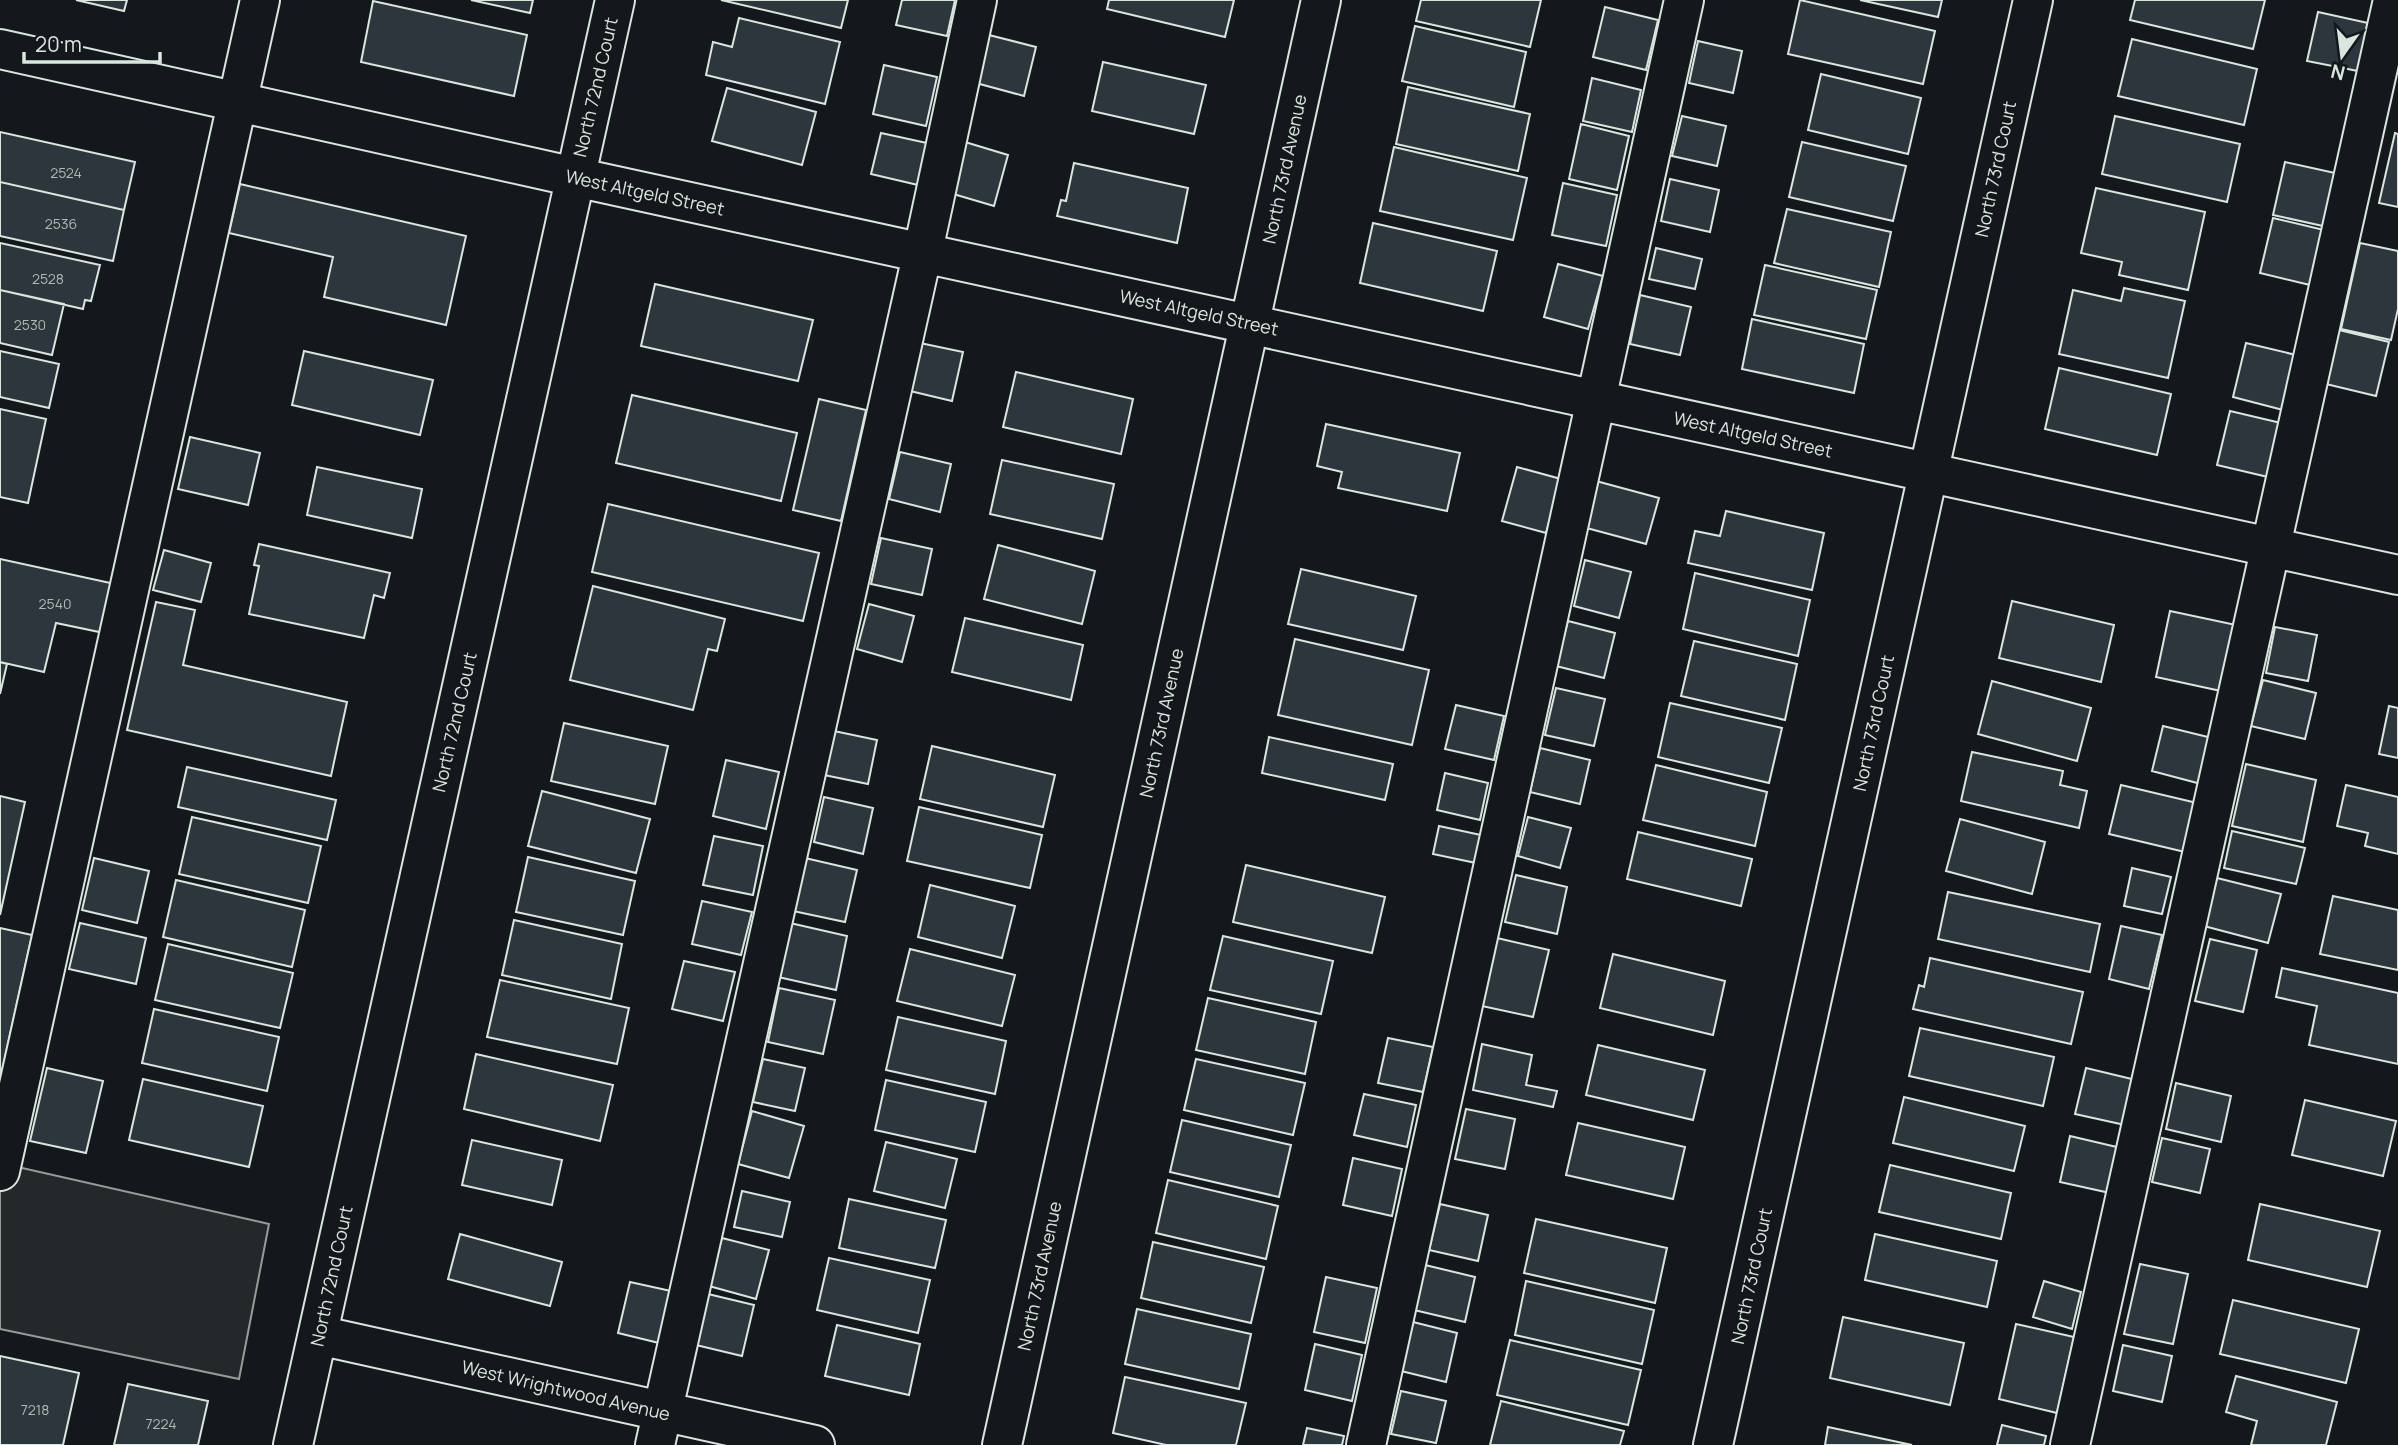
<svg xmlns="http://www.w3.org/2000/svg" width="2398" height="1445" font-family="Manrope,sans-serif">
	<style>
		.parking { fill: #24282b; stroke: #939e99; stroke-width: 2 }
		.building { fill: #2c363c; stroke: #d8e6dc; stroke-width: 2 }
		.lines { fill: none; stroke-linecap: round; stroke-linejoin: round }
		.minor-casing { stroke: #d8e6dc; stroke-width: 42 }
		.minor { stroke: #14181c; stroke-width: 38 }
		.labels { text-anchor: middle; dominant-baseline: central; stroke-width: 5; stroke-linejoin: round; paint-order: stroke }
		.number-label { font-size: 14px; fill: #adbab4 }
		.street-label { font-size: 18px; fill: #d8e6dc; stroke: #14181c }
	</style>
	<rect width="100%" height="100%" fill="#14181c"/>
	<path class="parking" d="M0,1163L269,1224L239,1379L0,1329Z"/>
	<path class="building" d="M76,0H127L124,11Z
		M471,0H533L530,13Z
		M721,0H848L841,28Z
		M902,0H955L947,36L896,25Z
		M1109,0H1234L1225,37L1107,9Z
		M1421,0H1541L1530,47L1416,21Z
		M1800,0L1935,31L1923,84L1788,54Z
		M1860,0H1942L1938,17Z
		M2135,0H2265L2253,49L2130,20Z
		M373,1L527,35L514,96L361,62Z
		M1605,7L1658,20L1646,70L1593,57Z
		M2318,12L2368,23L2358,71L2307,61Z
		M739,18L840,42L825,104L706,75L713,42L732,47Z
		M1415,26L1526,52L1514,107L1402,81Z
		M989,35L1036,47L1024,96L976,83Z
		M2132,39L2257,69L2244,125L2118,96Z
		M1698,41L1742,51L1733,93L1689,83Z
		M1103,62L1206,85L1194,134L1092,111Z
		M884,65L937,77L926,126L873,114Z
		M1821,74L1921,98L1908,154L1808,130Z
		M1592,78L1641,90L1632,132L1583,121Z
		M1408,87L1530,114L1518,171L1396,144Z
		M727,88L816,112L802,165L712,141Z
		M1682,116L1726,126L1717,166L1672,156Z
		M2115,116L2240,144L2227,202L2102,174Z
		M1581,124L1629,136L1617,190L1569,179Z
		M0,132L135,162L124,210L0,182Z
		M881,133L927,143L918,185L871,174Z
		M2395,133L2398,134V207L2379,203Z
		M965,142L1008,155L994,206L950,193Z
		M1802,142L1906,166L1893,221L1789,197Z
		M1394,147L1527,178L1513,240L1380,211Z
		M2285,162L2335,173L2323,226L2273,215Z
		M1074,163L1188,188L1177,243L1057,216L1061,200L1066,201Z
		M1670,179L1719,190L1710,232L1661,221Z
		M0,182L124,210L113,261L0,236Z
		M1563,183L1617,195L1606,246L1552,235Z
		M240,184L466,236L446,325L324,297L333,257L229,233Z
		M2096,188L2205,212L2188,290L2119,275L2122,262L2081,253Z
		M1787,209L1891,232L1879,287L1774,263Z
		M2273,218L2324,230L2310,285L2260,273Z
		M1373,223L1497,251L1483,311L1360,283Z
		M0,243L100,265L91,301L85,300L83,309L0,290Z
		M2360,243L2398,251V309L2391,340L2341,329Z
		M1656,248L1702,259L1695,289L1649,279Z
		M1558,264L1603,276L1588,329L1544,317Z
		M1765,265L1877,290L1866,339L1754,315Z
		M655,284L813,320L798,381L641,346Z
		M2124,288L2185,301L2168,378L2059,354L2073,290L2121,301Z
		M0,290L64,304L52,355L0,343Z
		M1640,295L1691,307L1680,355L1630,344Z
		M1752,319L1864,344L1854,393L1742,369Z
		M2339,330L2389,342L2376,396L2326,384Z
		M920,343L963,352L952,401L910,391Z
		M2246,343L2296,355L2283,410L2233,397Z
		M0,351L59,364L49,408L0,397Z
		M304,351L433,380L420,435L292,405Z
		M2059,368L2171,394L2157,455L2045,429Z
		M1016,372L1133,399L1121,454L1003,427Z
		M632,395L797,433L781,501L616,463Z
		M819,399L866,410L841,521L793,510Z
		M0,409L46,419L28,503L0,497Z
		M2230,411L2281,423L2268,477L2217,465Z
		M1326,424L1460,453L1447,511L1338,488L1342,472L1317,466Z
		M190,437L260,453L248,505L178,489Z
		M900,452L951,464L940,512L889,499Z
		M1002,460L1114,484L1102,539L990,514Z
		M317,467L422,489L412,538L307,515Z
		M1517,467L1561,479L1546,533L1502,521Z
		M1596,481L1659,498L1646,544L1583,527Z
		M608,504L819,553L803,621L592,572Z
		M1726,511L1824,533L1812,590L1688,563L1695,531L1720,536Z
		M881,538L932,549L922,595L871,584Z
		M259,544L390,573L384,598L374,595L364,638L249,614L259,566L254,565Z
		M998,545L1095,571L1082,624L984,599Z
		M164,550L211,563L201,602L153,590Z
		M0,559L115,584L104,633L56,623L44,672L0,662Z
		M1585,560L1631,572L1619,618L1574,606Z
		M1301,569L1416,596L1403,650L1288,624Z
		M1695,573L1810,600L1798,656L1683,629Z
		M593,586L725,619L717,651L708,649L693,710L570,680Z
		M2012,601L2114,625L2101,682L1999,658Z
		M156,602L195,610L183,665L347,702L331,776L127,730Z
		M869,604L914,616L902,662L857,649Z
		M2170,611L2236,625L2221,691L2156,677Z
		M965,618L1083,645L1071,700L952,672Z
		M1568,621L1615,633L1604,678L1556,666Z
		M2275,627L2317,635L2308,681L2266,673Z
		M1295,639L1429,670L1412,745L1278,715Z
		M1694,641L1797,664L1785,720L1681,696Z
		M0,662L7,664L0,694Z
		M2263,680L2316,693L2305,739L2251,726Z
		M1992,681L2091,708L2077,761L1978,734Z
		M1556,688L1605,699L1594,746L1545,735Z
		M1670,703L1782,728L1769,783L1658,757Z
		M1456,705L1504,716L1494,760L1445,749Z
		M2389,706L2398,708V758L2379,754Z
		M564,723L668,746L655,804L551,781Z
		M2163,726L2212,738L2201,784L2152,771Z
		M834,731L877,740L868,784L824,775Z
		M1269,737L1393,764L1385,800L1262,773Z
		M932,746L1055,775L1043,827L920,799Z
		M1540,748L1590,760L1580,804L1530,792Z
		M1972,752L2063,771L2060,785L2087,791L2079,828L1961,801Z
		M726,760L779,772L766,829L713,816Z
		M2246,764L2316,780L2303,842L2232,826Z
		M1656,765L1767,792L1755,846L1643,820Z
		M187,767L336,800L327,840L178,807Z
		M1445,773L1488,783L1480,820L1437,810Z
		M2121,785L2197,803L2185,852L2109,834Z
		M2346,785L2398,797V854L2365,846L2368,833L2337,826Z
		M542,791L650,819L636,873L528,846Z
		M0,796L25,802L0,915Z
		M824,797L873,808L863,854L814,842Z
		M919,807L1042,835L1030,888L907,861Z
		M192,817L321,846L308,903L179,874Z
		M1528,817L1571,828L1560,868L1518,856Z
		M1960,819L2045,842L2032,894L1946,871Z
		M1439,826L1481,835L1476,863L1433,854Z
		M2232,831L2305,848L2296,884L2224,868Z
		M1638,832L1752,859L1741,906L1627,879Z
		M714,836L763,846L753,895L703,885Z
		M528,857L635,881L623,935L516,912Z
		M94,858L149,871L137,923L82,910Z
		M805,858L857,870L845,922L793,911Z
		M1246,865L1385,897L1372,953L1233,922Z
		M2132,868L2171,877L2162,914L2124,906Z
		M1516,875L1567,887L1557,934L1505,922Z
		M2217,878L2281,894L2268,943L2204,926Z
		M176,880L305,910L292,967L163,937Z
		M930,885L1015,906L1002,958L918,937Z
		M1948,892L2100,924L2090,972L1938,939Z
		M2333,896L2398,910V970L2320,954Z
		M702,901L752,912L741,955L692,944Z
		M514,920L622,944L611,999L502,975Z
		M80,923L146,938L136,984L69,969Z
		M790,923L847,936L836,990L778,977Z
		M2121,926L2162,935L2149,989L2109,979Z
		M0,928L32,935L0,1080Z
		M1223,936L1333,961L1321,1014L1210,990Z
		M1497,938L1549,950L1533,1017L1482,1006Z
		M2210,939L2257,950L2243,1012L2195,1001Z
		M168,944L293,973L280,1028L155,1000Z
		M910,949L1015,975L1002,1026L897,1001Z
		M1613,954L1725,981L1713,1035L1600,1008Z
		M1930,958L2083,992L2071,1044L1913,1009L1919,985L1924,987Z
		M684,961L735,972L723,1021L672,1009Z
		M2282,968L2398,993V1064L2309,1045L2317,1006L2276,997Z
		M500,980L629,1008L617,1064L487,1037Z
		M779,988L835,1000L823,1054L768,1042Z
		M1208,998L1316,1022L1305,1074L1196,1050Z
		M154,1009L279,1037L267,1091L142,1063Z
		M898,1017L1006,1041L995,1094L886,1070Z
		M1920,1028L2054,1057L2043,1106L1909,1076Z
		M1388,1038L1433,1047L1423,1092L1378,1083Z
		M1482,1044L1532,1055L1526,1085L1557,1091L1553,1107L1473,1090Z
		M1598,1045L1705,1070L1693,1120L1586,1095Z
		M476,1054L613,1085L600,1141L464,1109Z
		M763,1059L805,1068L795,1111L753,1102Z
		M1196,1059L1305,1083L1293,1135L1184,1110Z
		M47,1068L103,1081L86,1153L30,1141Z
		M2086,1068L2136,1080L2125,1125L2075,1114Z
		M143,1079L263,1106L249,1167L129,1140Z
		M886,1080L986,1102L975,1152L875,1130Z
		M2176,1083L2231,1096L2221,1142L2166,1129Z
		M1364,1094L1416,1105L1407,1147L1354,1135Z
		M1904,1097L2025,1126L2014,1171L1893,1143Z
		M2305,1100L2396,1121L2383,1176L2292,1155Z
		M1466,1109L1515,1119L1505,1169L1455,1159Z
		M752,1111L804,1126L789,1178L738,1164Z
		M1182,1120L1291,1145L1279,1197L1170,1172Z
		M1578,1123L1685,1147L1673,1199L1566,1175Z
		M2070,1136L2121,1148L2110,1193L2060,1182Z
		M2162,1138L2210,1149L2200,1193L2152,1182Z
		M472,1140L562,1160L552,1205L462,1185Z
		M886,1142L957,1159L945,1208L874,1191Z
		M1353,1158L1402,1169L1392,1216L1343,1205Z
		M1890,1165L2011,1193L2001,1239L1879,1212Z
		M1168,1180L1278,1206L1266,1259L1156,1233Z
		M742,1191L790,1202L782,1237L734,1227Z
		M849,1199L946,1220L935,1268L839,1248Z
		M1440,1204L1488,1215L1478,1261L1429,1250Z
		M2260,1204L2380,1231L2367,1287L2248,1260Z
		M1536,1219L1667,1248L1655,1303L1524,1273Z
		M460,1234L562,1262L550,1306L448,1279Z
		M1875,1234L1997,1261L1987,1307L1865,1280Z
		M722,1238L769,1250L756,1299L709,1286Z
		M1153,1242L1264,1267L1251,1323L1141,1298Z
		M829,1258L930,1280L918,1333L817,1310Z
		M2140,1264L2188,1274L2173,1344L2124,1334Z
		M1425,1265L1475,1277L1465,1322L1414,1310Z
		M1326,1277L1377,1288L1365,1343L1314,1332Z
		M1526,1281L1654,1310L1642,1364L1515,1335Z
		M2044,1281L2081,1292L2072,1329L2033,1317Z
		M630,1282L671,1291L659,1343L618,1333Z
		M708,1294L754,1305L742,1356L696,1345Z
		M2233,1300L2359,1329L2346,1383L2220,1354Z
		M1137,1309L1251,1334L1239,1389L1125,1364Z
		M1843,1317L1964,1343L1950,1405L1830,1378Z
		M1413,1322L1457,1333L1446,1382L1401,1371Z
		M2016,1324L2074,1337L2057,1413L1999,1399Z
		M837,1325L920,1344L909,1395L825,1376Z
		M1510,1340L1641,1370L1628,1425L1497,1395Z
		M1315,1344L1362,1355L1352,1401L1305,1390Z
		M2123,1345L2172,1356L2162,1402L2113,1391Z
		M0,1356L79,1373L63,1445H0Z
		M2236,1376L2337,1402L2326,1445H2251L2257,1421L2226,1412Z
		M1125,1377L1246,1403L1236,1445H1166L1113,1433Z
		M128,1384L208,1401L198,1445H114Z
		M1401,1391L1446,1401L1436,1443L1391,1434Z
		M1501,1401L1624,1431L1620,1445H1490Z
		M2002,1425L2046,1436L2044,1445H1997Z
		M1828,1427L1912,1445H1825Z
		M1307,1428L1344,1436L1342,1445H1303Z"/>
	<g class="lines">
		<g class="minor-casing">
			<path id="minor" d="M0,49L575,177L2398,575
				M0,1171L260,0
				M318,1335L815,1445
				M293,1445L615,0
				M655,1445L923,251L977,0
				M1002,1445L1321,0
				M1366,1445L1684,0
				M1713,1445L2033,0
				M2070,1445L2393,0"/>
		</g>
		<use href="#minor" class="minor"/>
	</g>
	<g class="labels">
		<g class="number-label">
			<text x="66" y="172">2524</text>
			<text x="61" y="223">2536</text>
			<text x="48" y="278">2528</text>
			<text x="30" y="324">2530</text>
			<text x="55" y="603">2540</text>
			<text x="35" y="1409">7218</text>
			<text x="161" y="1423">7224</text>
		</g>
		<g class="street-label">
			<text transform="translate(595 87) rotate(-77)">North 72nd Court</text>
			<text transform="translate(1284 169) rotate(-78)">North 73rd Avenue</text>
			<text transform="translate(1995 169) rotate(-78)">North 73rd Court</text>
			<text transform="translate(645 192) rotate(12)">West Altgeld Street</text>
			<text transform="translate(1199 312) rotate(12)">West Altgeld Street</text>
			<text transform="translate(1753 434) rotate(12)">West Altgeld Street</text>
			<text transform="translate(454 722) rotate(-77)">North 72nd Court</text>
			<text transform="translate(1161 723) rotate(-78)">North 73rd Avenue</text>
			<text transform="translate(1873 723) rotate(-78)">North 73rd Court</text>
			<text transform="translate(331 1276) rotate(-78)">North 72nd Court</text>
			<text transform="translate(1039 1276) rotate(-78)">North 73rd Avenue</text>
			<text transform="translate(1751 1276) rotate(-78)">North 73rd Court</text>
			<text transform="translate(566 1390) rotate(13)">West Wrightwood Avenue</text>
		</g>
	</g>
	<g transform="translate(2342 56) rotate(194)" stroke="#14181c" stroke-width="5" paint-order="stroke">
	<path d="M0-5L12 26L0 18L-12 26Z" fill="#d8e6dc"/>
	<text y="-10" font-size="19" font-weight="bold" text-anchor="middle" fill="#d8e6dc">N</text>
	</g>
	<path d="M24 52v10h136v-10" fill="none" stroke="#d8e6dc" stroke-width="3.5"/>
	<text x="35" y="52" font-size="21" fill="#d8e6dc" stroke="#14181c" stroke-width="5" paint-order="stroke">20 m</text>
</svg>
